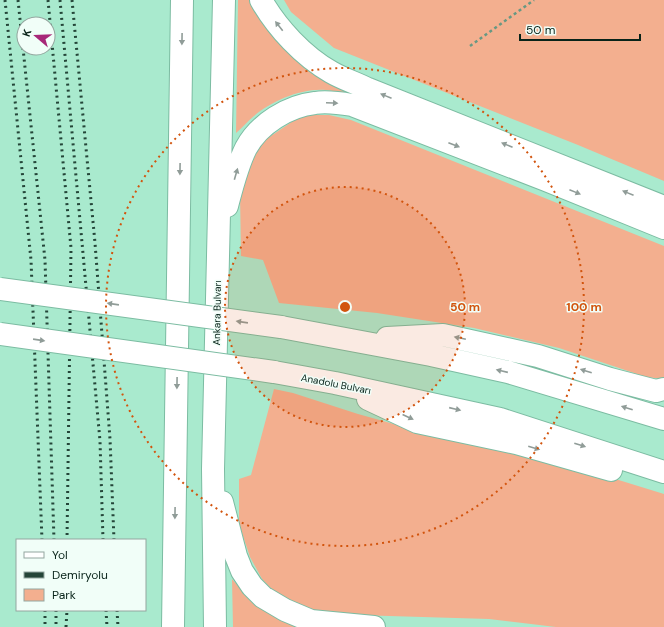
<svg xmlns="http://www.w3.org/2000/svg" width="664" height="627" font-family="'DM Sans',sans-serif">
	<style>
		.green { fill: #f3af8f }
		.lines { fill: none; stroke-linecap: round; stroke-linejoin: round }
		.primary-casing { stroke: #7cbca2; stroke-width: 24 }
		.path { stroke: #679883; stroke-width: 2.5; stroke-dasharray: 3 3; stroke-linecap: butt }
		.primary { stroke: #fff; stroke-width: 22 }
		.rail { stroke: #244538; stroke-width: 3; stroke-dasharray: 2 4; stroke-linecap: butt }
		.primary-bridge-casing { stroke: #7cbca2; stroke-width: 24; stroke-linecap: butt }
		.primary-bridge { stroke: #fff; stroke-width: 22 }
		.oneway { fill: #909c98 }
		.ring { fill: none; stroke: #d2540d; stroke-width: 2; stroke-dasharray: 2 4 }
		.labels { text-anchor: middle; dominant-baseline: central; stroke-width: 3; stroke-linejoin: round; paint-order: stroke }
		.street-label { font-size: 10px; fill: #082319; stroke: #f1fef8 }
		.centre { fill: #d2540d; stroke: #f1fef8; stroke-width: 2 }
		.ring-label { font-size: 12px; text-anchor: middle; font-weight: bold; fill: #d2540d; stroke: #f1fef8; stroke-width: 3; stroke-linejoin: round; paint-order: stroke }
	</style>
	<rect width="100%" height="100%" fill="#a9eace"/>
	<path class="green" d="M238,0H249C259,17 270,35 285,49C306,71 335,85 362,99C350,96 337,91 326,90C301,88 272,101 254,116C248,121 242,128 236,133Z
		M284,0H664V181L578,145L334,48L291,12Z
		M307,115H329L351,120L664,246V379L646,377L559,348L474,328L377,313L279,303L263,260L241,256L240,193L252,159L265,140L293,121Z
		M274,389L293,393L358,414L419,431L544,457L664,494V627H556L489,619L356,615L315,612L281,599L262,579L250,557L239,524V479L251,475Z
		M232,579C251,602 272,621 302,627H233Z"/>
	<g class="lines">
		<g class="primary-casing">
			<path id="primary" d="M261,0C277,28 303,56 331,72C343,79 356,83 368,89L664,207
				M227,206C232,187 237,166 246,148C259,124 288,106 315,103C327,101 340,103 352,105L546,180L664,228
				M281,327L431,355L508,372L664,419
				M387,338L443,335L538,356L610,379L656,391L664,389
				M274,372L335,383L500,419L664,472
				M368,399L417,422L516,443L611,470
				M222,502L236,556L242,571L252,586L263,597L285,610L311,621L374,627
				M173,627L182,0
				M215,627L213,469L224,0"/>
		</g>
		<path class="path" d="M470,46L534,0"/>
		<use href="#primary" class="primary"/>
		<path class="rail" d="M5,0L31,260L42,540
			M18,0L45,260L54,540
			M48,0L71,248L67,540
			M60,0L100,441L103,540
			M72,0L95,243L110,439L114,540
			M45,610V627
			M56,610V627
			M106,610L107,627
			M117,610L118,627
			M66,627L67,610"/>
		<g class="primary-bridge-casing">
			<path id="primary-bridge" d="M0,289L281,327
				M0,334L274,372"/>
		</g>
		<use href="#primary-bridge" class="primary-bridge"/>
	</g>
	<defs><path id="oneway-solid" d="M-6-.8H1V-3.2L6.5 0L1 3.2V.8H-6Z"/></defs>
	<g class="oneway">
		<use href="#oneway-solid" transform="translate(279 26) rotate(-128)"/>
		<use href="#oneway-solid" transform="translate(182 39) rotate(91)"/>
		<use href="#oneway-solid" transform="translate(386 96) rotate(-158)"/>
		<use href="#oneway-solid" transform="translate(332 103) rotate(3)"/>
		<use href="#oneway-solid" transform="translate(454 145) rotate(21)"/>
		<use href="#oneway-solid" transform="translate(507 145) rotate(-158)"/>
		<use href="#oneway-solid" transform="translate(180 169) rotate(91)"/>
		<use href="#oneway-solid" transform="translate(236 174) rotate(-74)"/>
		<use href="#oneway-solid" transform="translate(575 192) rotate(22)"/>
		<use href="#oneway-solid" transform="translate(628 193) rotate(-158)"/>
		<use href="#oneway-solid" transform="translate(113 304) rotate(-172)"/>
		<use href="#oneway-solid" transform="translate(242 322) rotate(-172)"/>
		<use href="#oneway-solid" transform="translate(460 338) rotate(-168)"/>
		<use href="#oneway-solid" transform="translate(39 340) rotate(8)"/>
		<use href="#oneway-solid" transform="translate(502 371) rotate(-167)"/>
		<use href="#oneway-solid" transform="translate(586 371) rotate(-163)"/>
		<use href="#oneway-solid" transform="translate(177 383) rotate(91)"/>
		<use href="#oneway-solid" transform="translate(627 408) rotate(-162)"/>
		<use href="#oneway-solid" transform="translate(455 409) rotate(13)"/>
		<use href="#oneway-solid" transform="translate(408 417) rotate(25)"/>
		<use href="#oneway-solid" transform="translate(580 445) rotate(18)"/>
		<use href="#oneway-solid" transform="translate(534 448) rotate(16)"/>
		<use href="#oneway-solid" transform="translate(175 513) rotate(91)"/>
	</g>
	<circle cx="345" cy="307" r="120" fill="#d2540d" fill-opacity=".12"/>
	<g class="ring">
		<circle cx="345" cy="307" r="120"/>
		<circle cx="345" cy="307" r="239"/>
	</g>
	<g class="labels">
		<g class="street-label">
			<text transform="translate(217 313) rotate(-89)">Ankara Bulvarı</text>
			<text transform="translate(336 384) rotate(11)">Anadolu Bulvarı</text>
		</g>
	</g>
	<circle cx="345" cy="307" r="6" class="centre"/>
	<g class="ring-label">
		<text x="465" y="311">50 m</text>
		<text x="584" y="311">100 m</text>
	</g>
	<rect x="16" y="539" width="130" height="72" fill="#f1fef8" stroke="#94a69f"/>
	<rect x="24" y="552" width="20" height="6" fill="#ffffff" stroke="#94a69f"/>
	<text x="52" y="559" font-size="12" fill="#082319">Yol</text>
	<rect x="24" y="572" width="20" height="6" fill="#244538" stroke="#94a69f"/>
	<text x="52" y="579" font-size="12" fill="#082319">Demiryolu</text>
	<rect x="24" y="589" width="20" height="12" fill="#f3af8f" stroke="#94a69f"/>
	<text x="52" y="599" font-size="12" fill="#082319">Park</text>
	<g transform="translate(36 36) rotate(289)"><circle r="19" fill="#f1fef8" stroke="#94a69f"/>
	<path d="M0-3L7 15L0 10L-7 15Z" fill="#a72879"/>
	<text y="-6" font-size="11" font-weight="bold" text-anchor="middle" fill="#082319">K</text>
	</g>
	<path d="M520 34v6h120v-6" fill="none" stroke="#082319" stroke-width="2"/>
	<text x="526" y="34" font-size="12" fill="#082319" stroke="#f1fef8" stroke-width="3" paint-order="stroke">50 m</text>
</svg>
